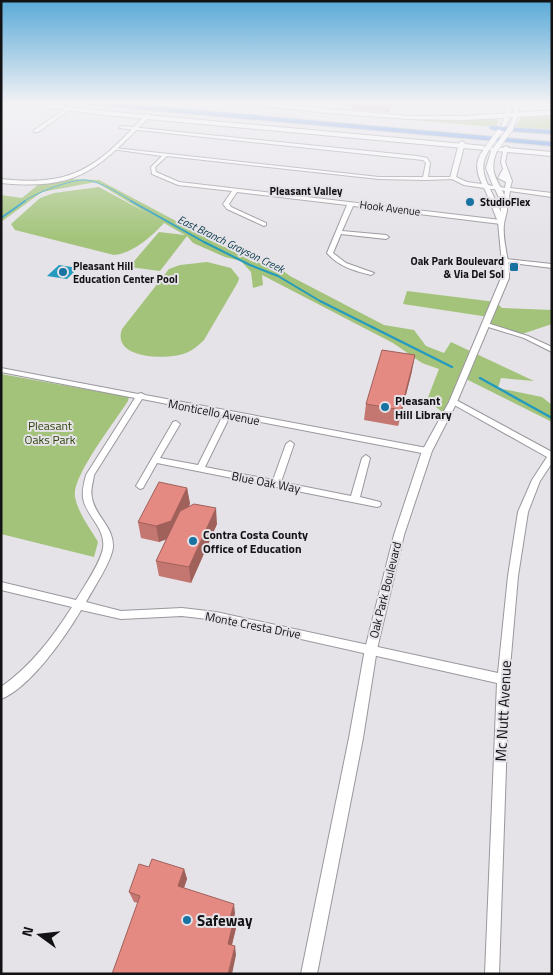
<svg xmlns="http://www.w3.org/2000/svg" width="553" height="975" font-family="'Titillium Web',sans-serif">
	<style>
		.green { fill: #a2c379 }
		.water { fill: #259abf }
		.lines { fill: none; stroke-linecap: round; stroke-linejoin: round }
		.stream-far2 { stroke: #259abf; stroke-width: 1 }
		.stream-far1 { stroke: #259abf; stroke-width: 2 }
		.stream { stroke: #259abf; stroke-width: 2.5 }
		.minor-casing { stroke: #9a979d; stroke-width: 2 }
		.tertiary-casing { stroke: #9a979d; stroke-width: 2 }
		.secondary-casing { stroke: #9a979d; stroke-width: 2 }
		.motorway-casing { stroke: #c1c1c2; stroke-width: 2 }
		.minor { fill: #fff; fill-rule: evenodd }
		.tertiary { fill: #fff; fill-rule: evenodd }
		.secondary { fill: #fff; fill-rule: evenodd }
		.motorway { fill: #5990e2; fill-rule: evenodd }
		.tertiary-bridge-casing { stroke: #9a979d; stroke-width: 6; stroke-linecap: butt }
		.tertiary-bridge { stroke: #fff; stroke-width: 5 }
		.wall { fill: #c47770 }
		.shaded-wall { fill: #a0615b }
		.building { fill: #e48a82; stroke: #a0615b }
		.poi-dot { fill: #1973a2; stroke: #e5e2e8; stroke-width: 2 }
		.labels { text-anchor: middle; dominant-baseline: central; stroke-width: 4; stroke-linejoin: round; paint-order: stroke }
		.far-neighbourhood-label { font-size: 11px; font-weight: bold; fill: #121113; stroke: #e5e2e8 }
		.far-poi-label { font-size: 11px; font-weight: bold; fill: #121113; stroke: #e5e2e8; text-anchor: start }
		.far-street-label { font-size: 11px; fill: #121113; stroke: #e5e2e8 }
		.far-water-label { font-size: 11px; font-style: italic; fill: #0a3c4c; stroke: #e5e2e8 }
		.poi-label { font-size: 12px; font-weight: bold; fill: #121113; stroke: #e5e2e8; text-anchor: start }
		.street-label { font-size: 12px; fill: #121113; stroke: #e5e2e8 }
		.park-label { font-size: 12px; fill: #2f440a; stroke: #e5e2e8 }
		.near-street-label { font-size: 15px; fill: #121113; stroke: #e5e2e8 }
		.near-poi-label { font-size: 15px; font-weight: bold; fill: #121113; stroke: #e5e2e8; text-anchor: start }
	</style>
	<rect width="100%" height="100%" fill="#e5e2e8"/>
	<path class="green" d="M206,103H226L376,117L457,120L492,118H497L498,121L496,127Z
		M522,115H552V131L516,128Z
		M70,179L99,180L253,262L275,265L290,276L384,325L414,330L426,346L444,353L451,342L534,381L501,378L498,388L542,397L552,405V422L464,378L446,415L427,400L439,369L422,363L393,343L262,275L263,285L253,288L251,272L241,261L225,257L193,243L187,236L160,271L129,267L159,232L185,235L164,223C151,237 133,253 114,255L15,230L11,224L40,198L54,193L99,187L145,212L96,182L42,192L1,222V195L22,198L39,184Z
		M207,262L231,268L239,278L238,282L204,340C199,345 193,350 186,353C169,360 111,360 122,329L169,269L180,265Z
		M407,291L496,302L502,308L552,310V324L519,335L487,325L489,317L403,304Z
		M1,374L129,397L128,401C116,420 71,477 75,497C78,513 90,528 98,542L94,557L1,534Z"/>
	<path class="water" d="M59,265L78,268L67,279L47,276Z"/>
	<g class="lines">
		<path class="stream-far2" d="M23,202C35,193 71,179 86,180C102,182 120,194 133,202"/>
		<path class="stream-far1" d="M131,201L204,242L250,265L278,276L320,301L374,328
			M1,218L25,201"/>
		<path class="stream" d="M372,327L452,367
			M480,378L552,418"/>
		<g class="minor-casing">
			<path id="minor" d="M66,109L69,110L38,132H34V130Z
				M121,126L417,156L427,158L430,163L428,177H453L455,178V179L425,180L379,179L167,156L155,167L156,172L179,182L501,220L504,222L501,224L353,206L342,231L386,235L389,237L386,239L341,234L333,253L346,263L374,273L371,275C354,271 338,266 327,253L347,205L237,192L229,204L231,207L266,223V225L264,226L227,209L223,204L232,191L178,185L152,174L151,167L162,156L112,149L114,148L379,177H423L426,163L423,160L119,128Z
				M506,146L508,147L505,162L512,181L510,188L552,193V197L510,191L507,208L502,209L505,191L494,188L497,186L505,188L506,182L498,178L503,169L501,162L504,147Z
				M506,259L552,264V268L504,262L503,261Z
				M487,323L528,336L552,347V352L524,338L485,326V324Z
				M1,368L138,394L141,393L145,395L427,448L431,451L427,454L230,416L205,467L273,480L286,444L290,441L294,444L281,482L351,496L362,458L366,455L370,458L360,497L380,502L381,504L380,506L377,507L157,463L143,488L140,489L136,486L173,422L176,421L180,424L160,458L198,465L223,415L142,399L94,475C93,483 90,490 92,498C95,516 114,527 113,547C112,561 93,589 86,602L121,611L182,608L216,612L498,673L508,576L518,512L532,480L547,457L449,402L450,400H456L552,452V463L540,481L528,512L518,576L509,679L499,974H485L497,683L216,620L182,616L121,619L81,610C66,636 30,688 1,699V687C31,666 52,638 72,607L1,590V582L76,600C84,587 101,562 103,548C106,528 86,516 83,498C82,490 84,483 86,475L135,398L1,372Z"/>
		</g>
		<g class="tertiary-casing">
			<path id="tertiary" d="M506,103H510C510,112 510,123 503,128L501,127L506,114Z
				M514,103H518C518,112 518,124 511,129L509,128L513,117Z
				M147,114L151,115C99,168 80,191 1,183V179C48,184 79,180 115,146C126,136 136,124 147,114Z
				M462,141L465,143L456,177L467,182L482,184C476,172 474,158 486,148L489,150C481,163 482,172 488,185L493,186L486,168L491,151L494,149L497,151C486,177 503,182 507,205C508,212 505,217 504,224C502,242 510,260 509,278L457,402L432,451L404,535L377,649L363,738L317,974H301L349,738L365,649L394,535L422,451L449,402L501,278L502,264L498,222L486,192L484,188L464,185L450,178L459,143ZM490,189H495L500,200L501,212Z"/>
		</g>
		<g class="secondary-casing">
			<path id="secondary" d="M17,103H35L103,111L552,152V156L103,115Z
				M241,103H261L409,116H464L541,111H552V115L464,120L409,119L326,113Z"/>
		</g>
		<g class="motorway-casing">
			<path id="motorway" d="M69,103H119L552,142V146Z
				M490,126L552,130V134L493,130L489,128Z"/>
		</g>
		<use href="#minor" class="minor"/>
		<use href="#tertiary" class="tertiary"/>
		<use href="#secondary" class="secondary"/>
		<use href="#motorway" class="motorway"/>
		<g class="tertiary-bridge-casing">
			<path id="tertiary-bridge" d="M486,150L499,132
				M494,151L511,128"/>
		</g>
		<use href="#tertiary-bridge" class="tertiary-bridge"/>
	</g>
	<path class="wall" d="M352,103H393L389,112L352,109Z
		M412,371L398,426L364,420L366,404Z
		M187,488L190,504L188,506L217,524L191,583L159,576L156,561L166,539L159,542L141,538L138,522Z
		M184,869L187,879L184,888L235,913L234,919L236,928L232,945L236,955L138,903L134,902L129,892Z"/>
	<path class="shaded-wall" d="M390,103H393L389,112Z
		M415,355L412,371L398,426L401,410Z
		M187,488L190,504L173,537L159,542L156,526Z
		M216,508L217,524L191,583L189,567Z
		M184,869L187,879L181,896L178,886Z
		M234,904L235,913L231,927L230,918Z
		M234,919L236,928L230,952L228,944Z
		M235,946L236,955L232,974H228Z"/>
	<path class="building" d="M382,350L415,355L401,410L366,404Z
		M159,482L187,488L171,521L156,526L138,522Z
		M194,504L216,508L189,567L156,561L180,511Z
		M152,859L184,869L178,886L234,904L230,918L234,919L228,944L235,946L228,974H112L140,896L129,892L139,864L149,867Z"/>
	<linearGradient id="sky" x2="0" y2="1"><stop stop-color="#5aaad8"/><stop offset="0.43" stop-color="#f3f2f5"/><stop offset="1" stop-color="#f3f2f5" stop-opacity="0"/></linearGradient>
	<rect width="553" height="240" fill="url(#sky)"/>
	<g class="poi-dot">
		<circle cx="470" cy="202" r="5"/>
		<rect x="509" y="262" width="10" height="10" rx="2.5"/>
		<circle cx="63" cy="272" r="5"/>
		<circle cx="385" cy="407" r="5"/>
		<circle cx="193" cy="541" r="5"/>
		<circle cx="187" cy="920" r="5"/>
	</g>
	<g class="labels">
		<g class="far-neighbourhood-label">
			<text x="306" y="191">Pleasant Valley</text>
		</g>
		<g class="far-poi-label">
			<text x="480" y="202">StudioFlex</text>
			<text x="504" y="261" text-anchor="end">Oak Park Boulevard<tspan x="504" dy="13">&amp; Via Del Sol</tspan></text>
			<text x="73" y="266">Pleasant Hill<tspan x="73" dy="13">Education Center Pool</tspan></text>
		</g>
		<g class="far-street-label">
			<text transform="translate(390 208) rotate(7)">Hook Avenue</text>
		</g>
		<g class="far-water-label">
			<text transform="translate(231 244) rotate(26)">East Branch Grayson Creek</text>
		</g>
		<g class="poi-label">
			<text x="395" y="400">Pleasant<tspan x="395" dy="14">Hill Library</tspan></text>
			<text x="203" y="534">Contra Costa County<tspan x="203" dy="14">Office of Education</tspan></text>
		</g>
		<g class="street-label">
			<text transform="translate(214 412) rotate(11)">Monticello Avenue</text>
			<text transform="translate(266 482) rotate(11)">Blue Oak Way</text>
			<text transform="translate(385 590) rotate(-76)">Oak Park Boulevard</text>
			<text transform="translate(253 625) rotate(11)">Monte Cresta Drive</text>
		</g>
		<g class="park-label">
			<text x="50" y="425">Pleasant<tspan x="50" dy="14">Oaks Park</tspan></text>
		</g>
		<g class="near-street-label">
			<text transform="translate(503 711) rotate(-87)">Mc Nutt Avenue</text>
		</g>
		<g class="near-poi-label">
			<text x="197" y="920">Safeway</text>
		</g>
	</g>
	<rect width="553" height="975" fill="none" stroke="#121113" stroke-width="5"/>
	<g transform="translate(40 935) rotate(285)" stroke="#e5e2e8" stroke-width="4" paint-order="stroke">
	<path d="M0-4L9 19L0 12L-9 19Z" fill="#121113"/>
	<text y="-8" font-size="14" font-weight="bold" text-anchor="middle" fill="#121113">N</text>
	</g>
</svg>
